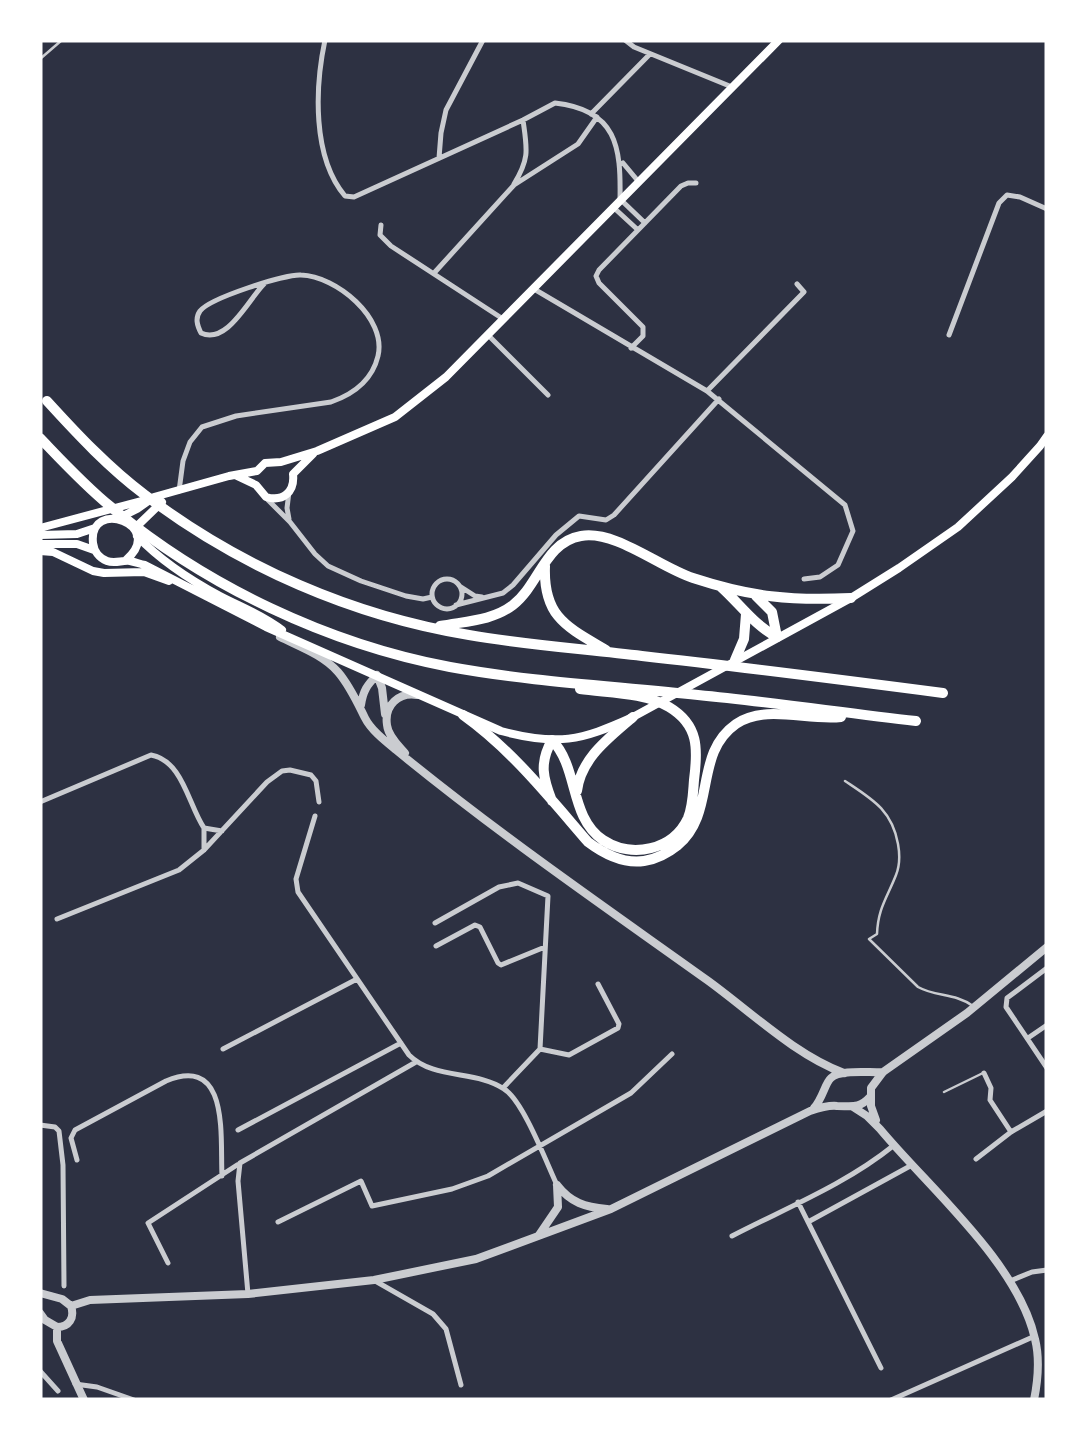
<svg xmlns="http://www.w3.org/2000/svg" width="1087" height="1440" font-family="'Alegreya Sans',sans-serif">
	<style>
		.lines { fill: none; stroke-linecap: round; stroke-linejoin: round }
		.service { stroke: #caccd0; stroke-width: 2.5 }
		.minor { stroke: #caccd0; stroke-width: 5 }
		.tertiary { stroke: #caccd0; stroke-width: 8 }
		.secondary { stroke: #fff; stroke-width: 8 }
		.motorway { stroke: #fff; stroke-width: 10 }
	</style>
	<rect width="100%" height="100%" fill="#2d3142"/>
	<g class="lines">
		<path class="service" d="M40,59L62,40
			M845,781C872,799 892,810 898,844C900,855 900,865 896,875C887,898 878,908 877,934L869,939L918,987C936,997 955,993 973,1006
			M944,1092L983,1073"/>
		<path class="minor" d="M325,40C315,87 312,157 345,196L354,197L523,120L555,103C617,110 621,147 620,199L645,223
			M625,40L634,47L732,87
			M591,114L650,54
			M439,158L441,133L446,110L483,40
			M623,163L638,181
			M514,184C530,158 527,149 523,120
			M613,207L638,230
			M381,225L380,235L391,246L503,319
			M435,272L514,185L578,144L597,117
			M534,289L707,391L845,505L853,531L838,565L820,577L804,579
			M488,335L548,395
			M949,335L999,203L1007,195L1020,197L1047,209
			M631,348L643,336V327L599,283L596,276L599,270L681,186L688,183H696
			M707,391L804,292L797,284
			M179,491L183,461L190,442L202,427L236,416L331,402C354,394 372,381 378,356C387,318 336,276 301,275C285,274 210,298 200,311C195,318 197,325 201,333C227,345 248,300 264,284
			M289,492L287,508L289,519
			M268,500L290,522L315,554L328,566L361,581L406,596L423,599L432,597
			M432 594a15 15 0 1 1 30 0a15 15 0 1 1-30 0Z
			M461,587L475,596L482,597
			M456,605L503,593L513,585L556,535L579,516L606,520L614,515L719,399
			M40,802L151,755C183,761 188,804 204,828L222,831
			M315,816L296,879L298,892L409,1055C434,1080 476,1070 504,1089C523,1100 547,1164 557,1185
			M204,828V850
			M57,919L179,870L204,850L267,782L282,771L290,770L311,775L316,781L319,802
			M435,923L499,887L518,883L548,896L540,1049L503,1088
			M436,946L475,925L480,927L498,963L501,965L545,947
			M1047,968L1007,998L1006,1007L1047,1068
			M1028,1038L1047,1025
			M223,1049L357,979
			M540,1049L569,1055L618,1028L619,1024L598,984
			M984,1073L991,1088L990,1100L1011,1132L1047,1111
			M40,1125L55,1127L59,1131L63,1165L64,1286
			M238,1130L401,1043
			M976,1159L1011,1132
			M77,1160L71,1138L75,1130L166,1081C230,1054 220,1137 222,1176
			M798,1202L881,1368
			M278,1222L361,1181L372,1206L452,1189L488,1176L631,1093L672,1054
			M808,1222L912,1165
			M732,1236C786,1208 846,1184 893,1146
			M168,1263L148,1223L237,1165
			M1010,1281L1032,1272L1047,1270
			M377,1282L433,1314L446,1329L461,1385
			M248,1294L238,1181L240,1163L416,1062
			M40,1371L58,1391
			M75,1384L97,1387L134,1400
			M891,1400L1035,1336"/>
		<path class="tertiary" d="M280,637C300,647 323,655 338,672C350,686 357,702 365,718C371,730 385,741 396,750C496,832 602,905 707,980C750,1011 795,1055 844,1073
			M361,705C363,691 367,685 377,675L382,688L385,714
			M405,753C399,746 388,736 387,725C384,705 399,692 417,695
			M853,1107L867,1116L880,1129C929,1188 1018,1263 1035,1339C1040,1359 1038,1380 1034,1400
			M814,1108C823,1098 825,1083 831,1078C840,1069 870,1073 883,1072
			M876,1120L871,1106V1088L883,1072L967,1013L1047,947
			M557,1185C571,1203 585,1207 607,1209
			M539,1235L558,1207L557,1185
			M40,1293L62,1299L71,1306L90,1300L248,1294L374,1280L476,1259L611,1209L810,1111C819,1108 829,1105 837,1106C852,1106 859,1109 870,1097
			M40,1313L45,1320L57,1327
			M57,1327V1341L84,1400
			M57,1327C69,1327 75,1318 71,1306"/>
		<path class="secondary" d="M237,476L256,485L266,497C283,502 295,492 293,474L313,454
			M121,517L137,509L154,497L229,476L257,471L265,463L281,462L317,451L395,417L446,377L779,40
			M40,528L145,500
			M134,529L162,502
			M40,535L77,534L95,528
			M137,536C160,560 190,580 220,596C241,607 263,615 282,630
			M40,544H77L94,550
			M40,551L53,552L93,571L104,573L144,572L169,581
			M126,560C167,525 88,497 93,543C94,551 99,558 107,561C115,564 122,560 130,561C135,562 140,564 145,565L266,627L501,731C558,746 580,741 633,717L851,598L899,568L958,527L1012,477L1040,446L1047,436"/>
		<path class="motorway" d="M47,401C78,435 109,468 145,495C240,567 353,616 469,635C526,645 585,649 642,656C743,667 843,680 943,693
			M40,438C63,462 85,486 111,507C206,586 328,644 450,667C532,682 616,686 698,695C771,702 844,713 916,721
			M545,566C543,617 567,627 606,650
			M721,587C740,604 754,625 777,637
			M756,596L772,612L777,637
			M440,626C466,621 492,621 513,605C539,585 545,542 581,536C616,530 659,567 693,578C751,597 791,601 851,598
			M735,660L744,639L746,614
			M463,715C512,750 549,797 588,842C604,854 624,864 644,861C658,859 668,853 678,845C717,812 693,754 736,724C766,704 807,721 841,717
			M577,791C581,758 609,738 633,717
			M552,801C543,778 539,763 552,740C579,768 569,817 603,840C632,859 673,850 688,818C693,806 693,792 694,780C698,749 699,725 669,707C644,692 608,693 580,689"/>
	</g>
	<rect width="1087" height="1440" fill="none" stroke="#ffffff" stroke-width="85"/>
</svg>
